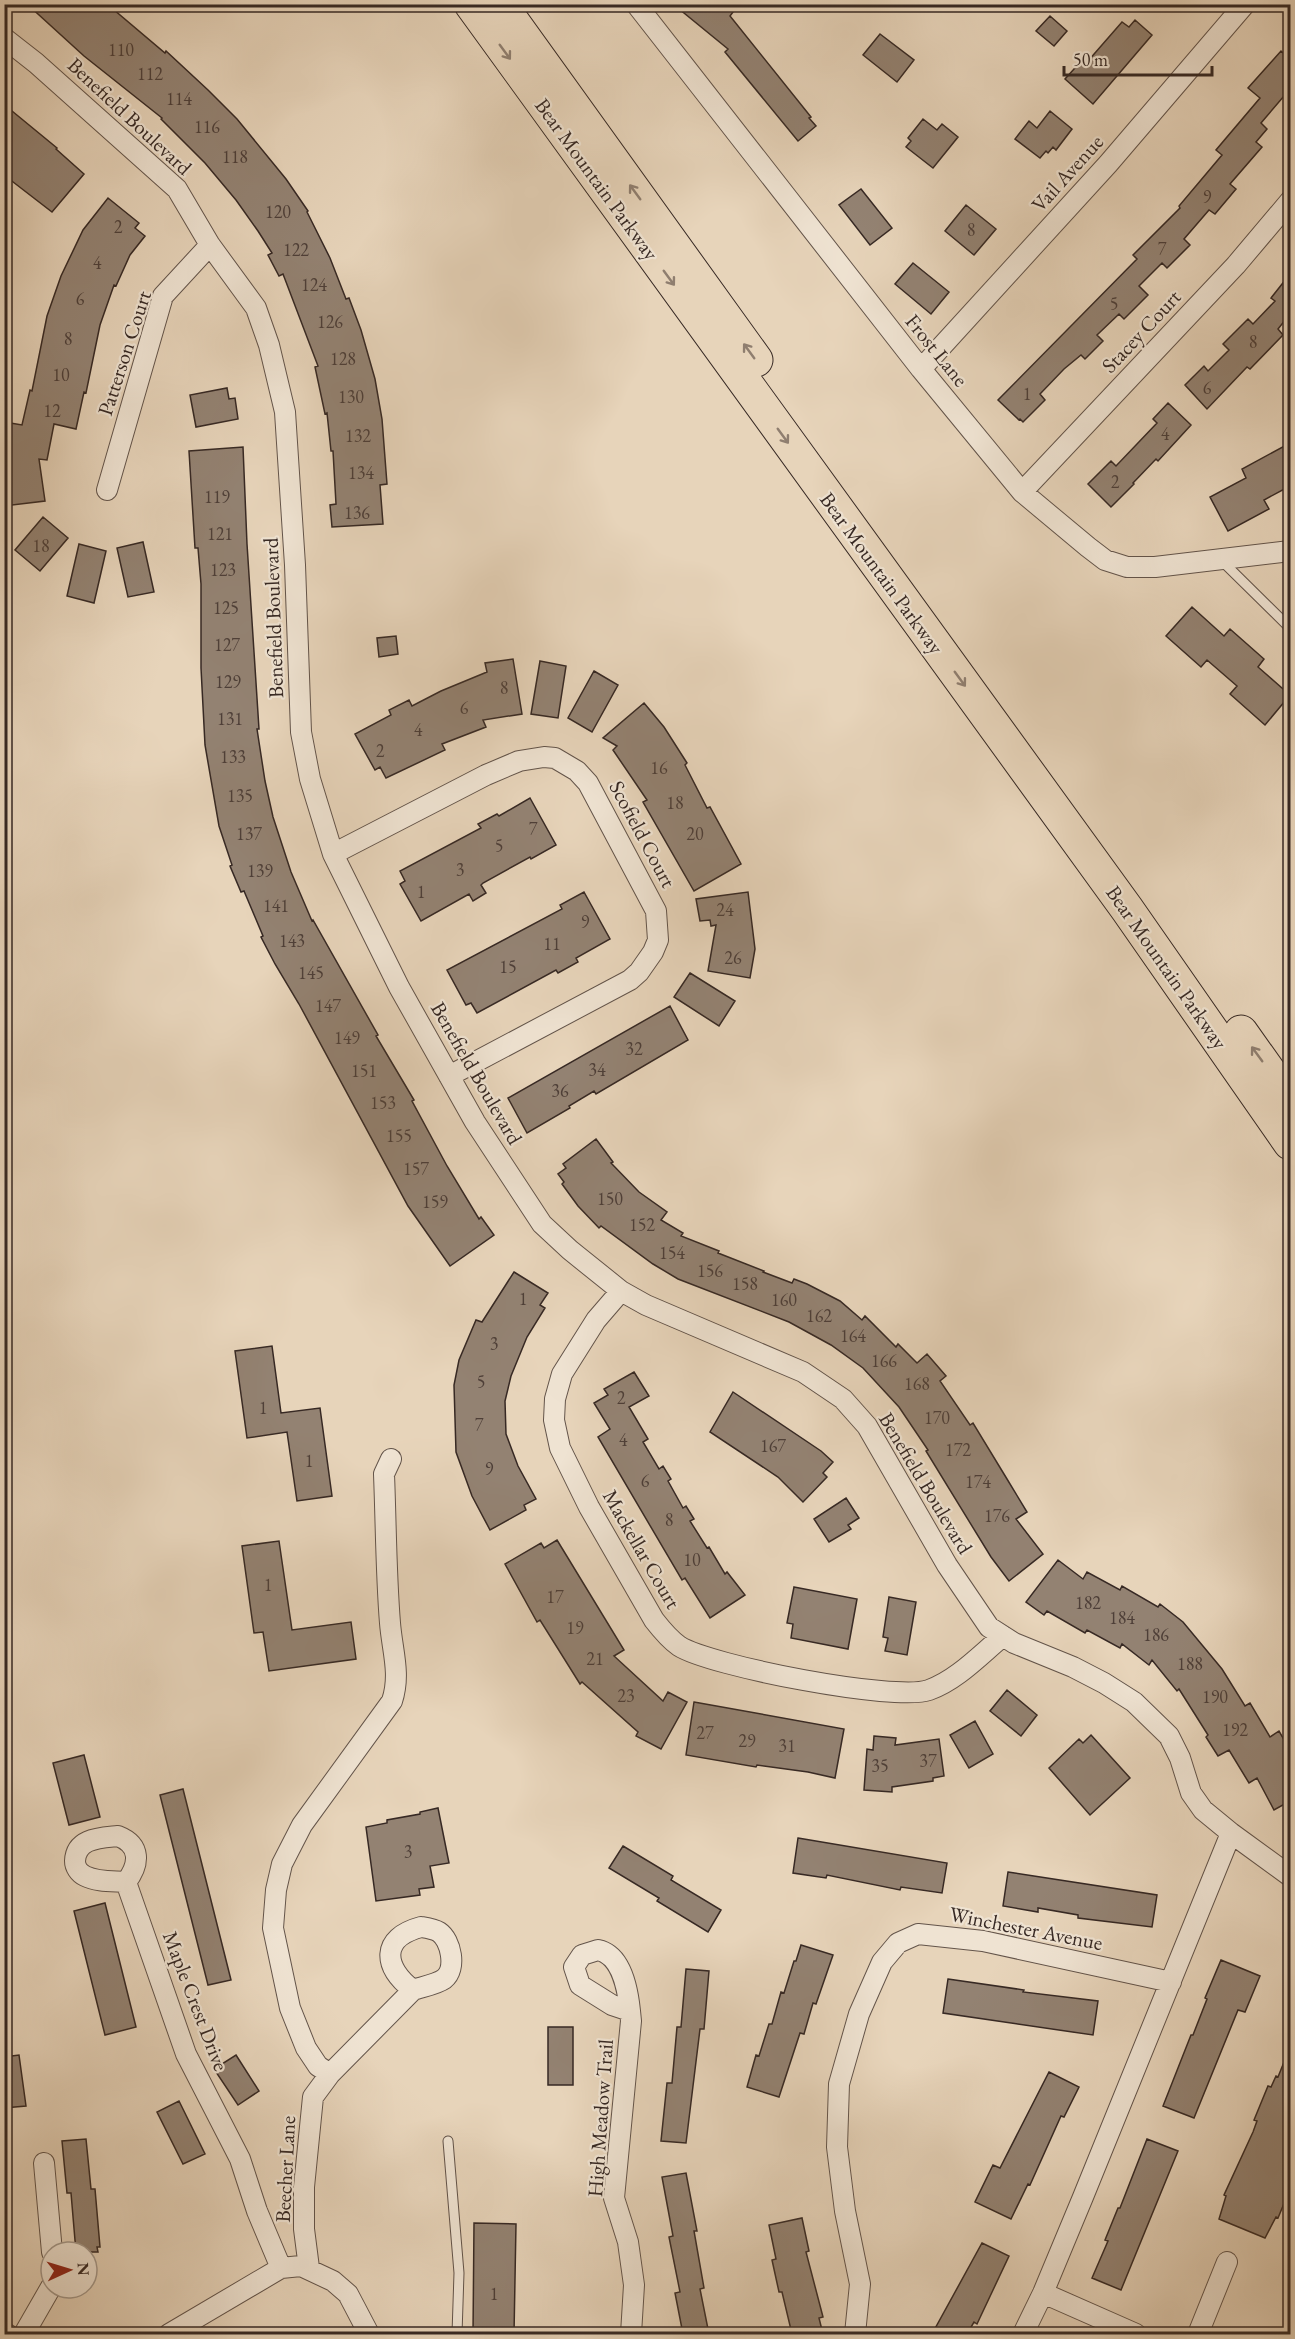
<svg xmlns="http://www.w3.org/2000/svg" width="1295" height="2339" font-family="'EB Garamond',serif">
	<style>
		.building { fill: #938272; stroke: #372924; stroke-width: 1.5 }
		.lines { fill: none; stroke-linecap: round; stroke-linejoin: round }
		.service-casing { stroke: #63544a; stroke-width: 11 }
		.minor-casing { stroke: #63544a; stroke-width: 22 }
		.trunk-casing { stroke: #372924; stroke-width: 35 }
		.service { stroke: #efe3d2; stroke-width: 9 }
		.minor { stroke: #efe3d2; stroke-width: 20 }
		.trunk { stroke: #e7d4ba; stroke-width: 33 }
		.oneway { stroke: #8f7e6f }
		.labels { text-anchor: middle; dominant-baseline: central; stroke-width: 4.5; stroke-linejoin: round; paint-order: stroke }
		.number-label { font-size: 18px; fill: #4e3f38 }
		.street-label { font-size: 21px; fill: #372924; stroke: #efe3d2 }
	</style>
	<rect width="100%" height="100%" fill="#e7d4ba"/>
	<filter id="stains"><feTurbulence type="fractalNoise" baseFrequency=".00333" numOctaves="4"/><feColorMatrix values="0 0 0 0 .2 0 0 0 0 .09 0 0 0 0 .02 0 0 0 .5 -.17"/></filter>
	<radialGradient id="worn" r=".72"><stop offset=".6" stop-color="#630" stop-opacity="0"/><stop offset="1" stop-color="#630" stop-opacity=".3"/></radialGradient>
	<path class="building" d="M27,4H107L165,53L166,51L208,90L237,119L286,179L308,211L307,212L330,258L346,299L349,298L361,330L375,379L382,419L387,484L380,485L383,524L332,527L330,505L336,504L333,451H331L327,413L325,414L315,367L318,366L283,274L279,276L268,255L272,253L258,231L236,200L205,163L161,119L162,118L84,56Z
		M673,4H739L730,16L811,117L809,118L816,126L798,141L725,52L728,49Z
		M1050,16L1067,31L1054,46L1036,31Z
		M1135,20L1152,35L1093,104L1065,79L1084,58L1088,61L1122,22L1129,27Z
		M880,34L914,60L897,82L863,55Z
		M1281,51L1290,59V89L1261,123L1267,129L1256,142L1262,147L1230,184L1236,189L1215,214L1209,210L1184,239L1190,245L1167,268L1162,263L1139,286L1148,295L1124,319L1119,314L1097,335L1103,341L1085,359L1081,355L1064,369L1040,394L1045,400L1023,422L1020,419L1019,420L998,400L1137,259L1133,255L1180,208L1179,206L1222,155L1216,150L1260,98L1248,88Z
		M12,111L57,148L56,149L84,174L52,212L4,175V120Z
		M1050,111L1072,129L1056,150L1053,147L1048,153L1046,151L1040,158L1015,139L1029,121L1037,128Z
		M923,119L937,130L942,124L958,137L933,168L906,147L911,141L908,138Z
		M861,189L892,228L870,245L839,205Z
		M108,198L139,223L135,228L145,236L130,255L116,286L114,285L100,325L86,393L84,392L76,429L54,424L47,460L39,459L45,501L4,506V422L22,425L30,390L32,391L47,316L61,276L83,230Z
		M966,205L996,229L974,255L945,231Z
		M913,263L949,292L931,314L895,284Z
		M1290,274V314L1278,329L1283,335L1250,369L1247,367L1207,409L1185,385L1204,366L1208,371L1229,350L1223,344L1248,319L1253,324L1275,301L1271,298Z
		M227,388L229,399L235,398L238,419L196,427L190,395Z
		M1168,403L1191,425L1158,461L1156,459L1133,483L1134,484L1111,507L1088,484L1111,461L1116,466L1157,423L1153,419Z
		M1290,443V486L1264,500L1269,509L1228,531L1210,497L1246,478L1242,469Z
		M243,447L247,544L259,729H257L265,781L273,817L291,872L312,921L313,920L378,1035L376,1036L414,1100L412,1101L447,1166L479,1219L481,1217L494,1235L450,1266L408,1206L299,1004L275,964L261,937L263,936L244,891L241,892L230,866L232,865L219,826L205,745L201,668V584L198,548H195L189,451Z
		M43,517L68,538L40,571L15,550Z
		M143,542L154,592L128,597L117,548Z
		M79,544L106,551L94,603L67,596Z
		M1192,607L1224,636L1230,629L1264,659L1258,667L1290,695L1265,725L1230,694L1237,686L1207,660L1201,667L1166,636Z
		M396,636L398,654L379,657L377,638Z
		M513,659L522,714L483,720L486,727L442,744L445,750L386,778L380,767L375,770L355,734L391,715L389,710L409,700L412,706L441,691L487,672L485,663Z
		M540,661L566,666L558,718L531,714Z
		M594,671L618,685L592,732L568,718Z
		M644,703L664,727L687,763L685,765L707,808L710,807L741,864L694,891L643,802L647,800L613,750L617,746L603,738Z
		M530,798L556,845L531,859L530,857L483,883L481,885L486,893L473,901L469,894L421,921L400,884L405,881L400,871L481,828L478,824L497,814L499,816Z
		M584,892L610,939L576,958L578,962L558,973L556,970L477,1013L471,1003L466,1005L447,970L562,909L560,905Z
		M748,892L755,949L750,978L708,971L716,925L711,926L710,920L700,921L696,899Z
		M690,973L735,1001L719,1026L674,997Z
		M670,1006L688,1040L596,1094L594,1091L569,1106L570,1108L527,1133L508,1098Z
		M596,1139L613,1162L611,1163L639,1192L667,1212L661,1220L683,1233L681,1236L719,1251L718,1253L764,1271L763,1272L792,1283L794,1279L807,1284L840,1301L862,1320L865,1316L896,1347L898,1344L917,1363L927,1354L946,1376L940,1381L970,1425L973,1423L1007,1479L1027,1512L1016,1519L1043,1554L1009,1581L991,1557L926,1451L928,1450L899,1407L863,1368L831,1345L789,1322L678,1279L653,1264L601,1226L599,1228L578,1206L562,1184L564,1182L558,1174L566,1168L563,1164Z
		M514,1272L548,1293L540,1305L545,1308L527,1337L511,1376L505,1401L506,1434L518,1466L536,1499L524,1505L526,1510L490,1530L472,1496L456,1452L454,1385L459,1360L476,1320L482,1322Z
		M272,1346L281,1413L320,1408L332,1496L297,1501L287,1432L247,1438L235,1351Z
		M634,1372L649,1396L629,1407L648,1439L643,1442L659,1469L663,1466L671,1479L668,1481L683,1508L686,1506L694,1519L690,1521L707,1548L709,1547L725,1574L727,1572L745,1595L710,1618L685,1578L682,1580L598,1437L610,1429L594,1403L608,1395L604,1389Z
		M733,1392L821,1451L833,1462L823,1473L827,1477L803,1502L778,1477L710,1432Z
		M846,1498L859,1518L848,1525L851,1529L829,1542L814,1519Z
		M557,1540L624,1650L614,1656L663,1701L668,1692L687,1702L661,1749L636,1736L638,1732L582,1682L580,1684L540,1620L537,1622L505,1564L541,1543L544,1548Z
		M279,1541L292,1630L351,1622L356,1659L269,1671L263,1632L254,1633L242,1546Z
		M1058,1560L1083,1579L1087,1572L1120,1590L1122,1586L1158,1607L1160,1604L1183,1622L1222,1669L1245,1706L1250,1703L1270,1737L1279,1731L1290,1750V1801L1274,1810L1257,1778L1249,1783L1229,1750L1218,1756L1206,1737L1208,1735L1179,1689L1177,1691L1152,1660L1149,1665L1122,1644L1120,1648L1087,1630L1085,1633L1047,1611L1044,1615L1026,1602Z
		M794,1587L857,1599L848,1649L791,1638L793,1624L787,1623Z
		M889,1597L916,1602L907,1655L885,1651L888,1638L883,1637Z
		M1007,1690L1037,1715L1021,1736L990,1711Z
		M694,1702L844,1729L835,1778L808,1772L757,1765L756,1767L686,1755Z
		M975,1721L993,1754L969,1768L950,1735Z
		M1091,1735L1130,1778L1090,1815L1049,1768L1079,1739L1083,1743Z
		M874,1736L896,1738L895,1745L939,1739L944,1776L933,1778V1781L892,1787V1792L864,1790L867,1749L873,1750Z
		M84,1755L100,1817L69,1825L53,1763Z
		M183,1789L231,1980L208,1985L160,1795Z
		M438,1808L449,1863L430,1866L434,1887L419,1889L420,1895L376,1901L366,1827L387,1823V1820L420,1814V1812Z
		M798,1838L947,1863L942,1893L901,1887L900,1890L827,1875L826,1878L793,1873Z
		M623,1846L673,1876L671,1880L721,1910L708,1932L657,1901L659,1898L609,1868Z
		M1008,1872L1157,1895L1152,1927L1078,1918V1915L1038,1908V1912L1003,1906Z
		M105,1903L136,2027L105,2035L74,1911Z
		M801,1945L833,1955L816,2004L813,2003L804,2034L800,2033L779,2097L747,2087L756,2055L759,2056L769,2024H772L781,1992L784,1993L794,1961H796Z
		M1221,1960L1260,1976L1245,2012L1238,2010L1194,2118L1163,2106L1191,2035H1193L1207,1999L1205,1998Z
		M686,1969L709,1971L704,2029H700L686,2143L661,2141L667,2083H672L677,2027H681Z
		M948,1979L1024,1990L1023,1992L1098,2001L1093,2035L943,2013Z
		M548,2027H573V2085H548Z
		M1290,2047V2189L1278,2218L1276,2217L1265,2238L1219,2219L1226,2196L1224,2195L1253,2132L1257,2121L1254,2120L1268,2086L1271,2087L1276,2076L1278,2077Z
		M19,2055L26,2106L4,2108V2057Z
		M236,2055L259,2091L238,2105L214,2069Z
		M1049,2072L1079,2087L1064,2117L1061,2116L1030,2185L1028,2184L1011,2219L975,2202L993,2165L1000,2168Z
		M179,2101L205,2154L183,2164L157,2112Z
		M86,2139L91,2189H95L100,2247H97L98,2252H76L71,2193H67L62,2141Z
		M1147,2139L1178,2151L1121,2290L1092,2278L1108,2241L1105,2240L1118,2208H1120Z
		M686,2173L697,2231H694L704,2288L700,2289L709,2334H683L675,2293L680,2292L669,2237L673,2236L662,2177Z
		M802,2218L809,2251L806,2252L823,2317L819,2318L823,2334H792L782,2292H779L772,2260L776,2259L769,2225Z
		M474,2223L516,2224L514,2334H473Z
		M982,2243L1009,2256L977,2324L974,2322L967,2334H932Z"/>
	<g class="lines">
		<g class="service-casing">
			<path id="service" d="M1222,561L1290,628
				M448,2141L459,2273L457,2334"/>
		</g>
		<g class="minor-casing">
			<path id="minor" d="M636,4L921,369L1022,492L1088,547L1105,560L1127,567H1155L1290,551
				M4,38L36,63L177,189L210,245L256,308L269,345L285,412L295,565L301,732L310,779L333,854L399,987L475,1122L542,1224L570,1250L621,1291L646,1305L803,1372L843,1399L867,1426L947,1565L989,1627L1014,1643L1073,1667L1104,1683L1134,1702L1169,1736L1180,1758L1191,1793L1203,1810L1231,1833L1290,1876
				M921,369L1108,164L1245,4
				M107,490L163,296L210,245
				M1022,492L1236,265L1290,201
				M333,854L486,775L519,761L544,757L555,758L577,771L588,783L656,911L658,940L653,952L639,972L630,980L449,1076
				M621,1291L596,1320L562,1374L555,1399L554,1420L560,1448L589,1507L654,1620C661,1629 669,1639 679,1646C710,1666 896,1702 929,1690C957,1680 980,1655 1003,1636
				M118,1836C141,1845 140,1864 126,1882C112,1881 97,1882 85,1876C79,1873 75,1867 75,1861C76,1838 100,1838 118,1836Z
				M126,1882L186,2054L240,2159L257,2211L281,2268
				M421,1927C427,1928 434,1929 439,1932C451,1940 457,1969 444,1979C437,1984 422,1987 413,1990C383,1967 380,1938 421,1927Z
				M598,1950C622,1955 628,1991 630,2011L612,2005L580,1985L574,1967L582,1955Z
				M630,2011L631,2021L614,2198L628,2242L634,2285L631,2334
				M330,2074L318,2066L306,2048L290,2008L273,1928L276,1890L282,1864L302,1825L392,1701C401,1674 392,1650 390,1623C386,1574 386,1524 384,1474L391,1459
				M44,2163L52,2252
				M309,2268L304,2229V2187L313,2097L330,2074L413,1990
				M1043,2293L1136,2334
				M4,2333L7,2334
				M24,2334L51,2287
				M169,2334L281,2268L301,2266L333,2281L348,2294L369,2334
				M855,2334L860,2284L845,2211L837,2147L839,2084L859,2014L882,1962L898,1943L918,1934L983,1941L1171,1982
				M1023,2334L1043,2293L1083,2197L1231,1833
				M1198,2334L1227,2262"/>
		</g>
		<g class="trunk-casing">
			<path id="trunk" d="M471,4L1127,909L1290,1143
				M500,4L756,360
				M1241,1032L1290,1101"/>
		</g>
		<use href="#service" class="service"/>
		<use href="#minor" class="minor"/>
		<use href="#trunk" class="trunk"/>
	</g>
	<defs><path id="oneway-shaft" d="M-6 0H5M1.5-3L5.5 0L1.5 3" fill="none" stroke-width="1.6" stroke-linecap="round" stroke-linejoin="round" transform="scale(1.5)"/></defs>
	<g class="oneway">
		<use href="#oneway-shaft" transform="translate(505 52) rotate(54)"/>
		<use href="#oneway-shaft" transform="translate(635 192) rotate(-126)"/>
		<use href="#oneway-shaft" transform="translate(669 278) rotate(54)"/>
		<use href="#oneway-shaft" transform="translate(749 351) rotate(-126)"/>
		<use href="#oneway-shaft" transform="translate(783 436) rotate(54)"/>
		<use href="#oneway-shaft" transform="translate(960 679) rotate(54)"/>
		<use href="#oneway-shaft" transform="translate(1257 1054) rotate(-126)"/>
	</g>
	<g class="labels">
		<g class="number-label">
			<text x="121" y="49">110</text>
			<text x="150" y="73">112</text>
			<text x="179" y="98">114</text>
			<text x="207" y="126">116</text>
			<text x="235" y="156">118</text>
			<text x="1207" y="196">9</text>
			<text x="278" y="211">120</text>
			<text x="118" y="226">2</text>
			<text x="971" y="229">8</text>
			<text x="1162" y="248">7</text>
			<text x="296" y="249">122</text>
			<text x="97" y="262">4</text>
			<text x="314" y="284">124</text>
			<text x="80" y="298">6</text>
			<text x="1114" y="303">5</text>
			<text x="330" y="321">126</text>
			<text x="68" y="338">8</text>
			<text x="1253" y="341">8</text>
			<text x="343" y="358">128</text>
			<text x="61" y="374">10</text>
			<text x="1207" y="387">6</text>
			<text x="1027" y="393">1</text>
			<text x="351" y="396">130</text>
			<text x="52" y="410">12</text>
			<text x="1165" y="433">4</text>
			<text x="358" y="435">132</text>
			<text x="361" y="472">134</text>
			<text x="1115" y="481">2</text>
			<text x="217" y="496">119</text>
			<text x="357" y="512">136</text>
			<text x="220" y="533">121</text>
			<text x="41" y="545">18</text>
			<text x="223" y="569">123</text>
			<text x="226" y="607">125</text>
			<text x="227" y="644">127</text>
			<text x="228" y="681">129</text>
			<text x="504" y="687">8</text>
			<text x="464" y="707">6</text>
			<text x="230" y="718">131</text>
			<text x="418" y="729">4</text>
			<text x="380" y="750">2</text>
			<text x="233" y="756">133</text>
			<text x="659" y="767">16</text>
			<text x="240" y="795">135</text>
			<text x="675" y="802">18</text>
			<text x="533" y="828">7</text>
			<text x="249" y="833">137</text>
			<text x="695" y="833">20</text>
			<text x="499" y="845">5</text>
			<text x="460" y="869">3</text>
			<text x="260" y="870">139</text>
			<text x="421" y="891">1</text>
			<text x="276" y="905">141</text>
			<text x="725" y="909">24</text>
			<text x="585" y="921">9</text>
			<text x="292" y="940">143</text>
			<text x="552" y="943">11</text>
			<text x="733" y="957">26</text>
			<text x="508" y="966">15</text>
			<text x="311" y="972">145</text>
			<text x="328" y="1005">147</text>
			<text x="347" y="1037">149</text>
			<text x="634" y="1048">32</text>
			<text x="597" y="1069">34</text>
			<text x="364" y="1070">151</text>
			<text x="560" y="1090">36</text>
			<text x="383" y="1102">153</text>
			<text x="399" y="1135">155</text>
			<text x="416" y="1168">157</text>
			<text x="610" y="1198">150</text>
			<text x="435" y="1201">159</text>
			<text x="642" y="1224">152</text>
			<text x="672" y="1252">154</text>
			<text x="710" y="1270">156</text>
			<text x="745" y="1283">158</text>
			<text x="523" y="1298">1</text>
			<text x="784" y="1299">160</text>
			<text x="819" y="1315">162</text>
			<text x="853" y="1335">164</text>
			<text x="494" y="1343">3</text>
			<text x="884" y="1360">166</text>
			<text x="481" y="1381">5</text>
			<text x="917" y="1383">168</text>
			<text x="621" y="1397">2</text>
			<text x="263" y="1407">1</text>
			<text x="937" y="1417">170</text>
			<text x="479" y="1424">7</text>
			<text x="623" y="1439">4</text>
			<text x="773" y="1445">167</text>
			<text x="958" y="1449">172</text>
			<text x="309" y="1460">1</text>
			<text x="489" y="1468">9</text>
			<text x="645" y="1480">6</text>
			<text x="978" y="1481">174</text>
			<text x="997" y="1515">176</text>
			<text x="669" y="1519">8</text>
			<text x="692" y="1559">10</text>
			<text x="268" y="1584">1</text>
			<text x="555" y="1596">17</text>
			<text x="1088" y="1602">182</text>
			<text x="1122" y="1617">184</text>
			<text x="575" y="1627">19</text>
			<text x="1156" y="1634">186</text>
			<text x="595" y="1658">21</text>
			<text x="1190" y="1663">188</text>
			<text x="626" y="1695">23</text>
			<text x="1215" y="1696">190</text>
			<text x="1235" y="1729">192</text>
			<text x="705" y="1732">27</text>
			<text x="747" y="1740">29</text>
			<text x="787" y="1745">31</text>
			<text x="928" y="1760">37</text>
			<text x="880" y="1765">35</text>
			<text x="408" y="1851">3</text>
			<text x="494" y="2293">1</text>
		</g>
		<g class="street-label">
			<text transform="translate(130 116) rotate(43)">Benefield Boulevard</text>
			<text transform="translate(1067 173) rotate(-48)">Vail Avenue</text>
			<text transform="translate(597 179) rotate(54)">Bear Mountain Parkway</text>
			<text transform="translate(1141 331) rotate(-47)">Stacey Court</text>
			<text transform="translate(937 350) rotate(51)">Frost Lane</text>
			<text transform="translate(124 353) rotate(-72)">Patterson Court</text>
			<text transform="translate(882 573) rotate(54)">Bear Mountain Parkway</text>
			<text transform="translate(273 618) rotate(-92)">Benefield Boulevard</text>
			<text transform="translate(643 834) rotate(62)">Scofield Court</text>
			<text transform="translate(1167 967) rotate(55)">Bear Mountain Parkway</text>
			<text transform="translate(477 1073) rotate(60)">Benefield Boulevard</text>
			<text transform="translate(926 1483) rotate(59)">Benefield Boulevard</text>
			<text transform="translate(642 1549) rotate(60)">Mackellar Court</text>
			<text transform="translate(1026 1928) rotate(11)">Winchester Avenue</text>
			<text transform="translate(196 2001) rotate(69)">Maple Crest Drive</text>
			<text transform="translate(600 2118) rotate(-86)">High Meadow Trail</text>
			<text transform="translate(285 2169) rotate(-87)">Beecher Lane</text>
		</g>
	</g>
	<rect width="1295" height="2339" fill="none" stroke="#e7d4ba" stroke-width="24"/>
	<rect x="6" y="6" width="1283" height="2327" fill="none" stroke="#372924" stroke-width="3"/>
	<rect x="12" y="12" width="1271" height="2315" fill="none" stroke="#372924" stroke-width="1.5"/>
	<g transform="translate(69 2270) rotate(86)"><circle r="28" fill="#efe3d2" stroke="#a5998c" stroke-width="1.5"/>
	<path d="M0-4.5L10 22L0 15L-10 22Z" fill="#8f2418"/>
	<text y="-9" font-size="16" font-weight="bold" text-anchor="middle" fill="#372924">N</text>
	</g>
	<path d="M1064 66v9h148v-9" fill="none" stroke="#372924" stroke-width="3"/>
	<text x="1073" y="66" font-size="18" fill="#372924" stroke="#efe3d2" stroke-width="4.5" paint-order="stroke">50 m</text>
	<rect width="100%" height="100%" filter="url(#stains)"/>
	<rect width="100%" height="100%" fill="url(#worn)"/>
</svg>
